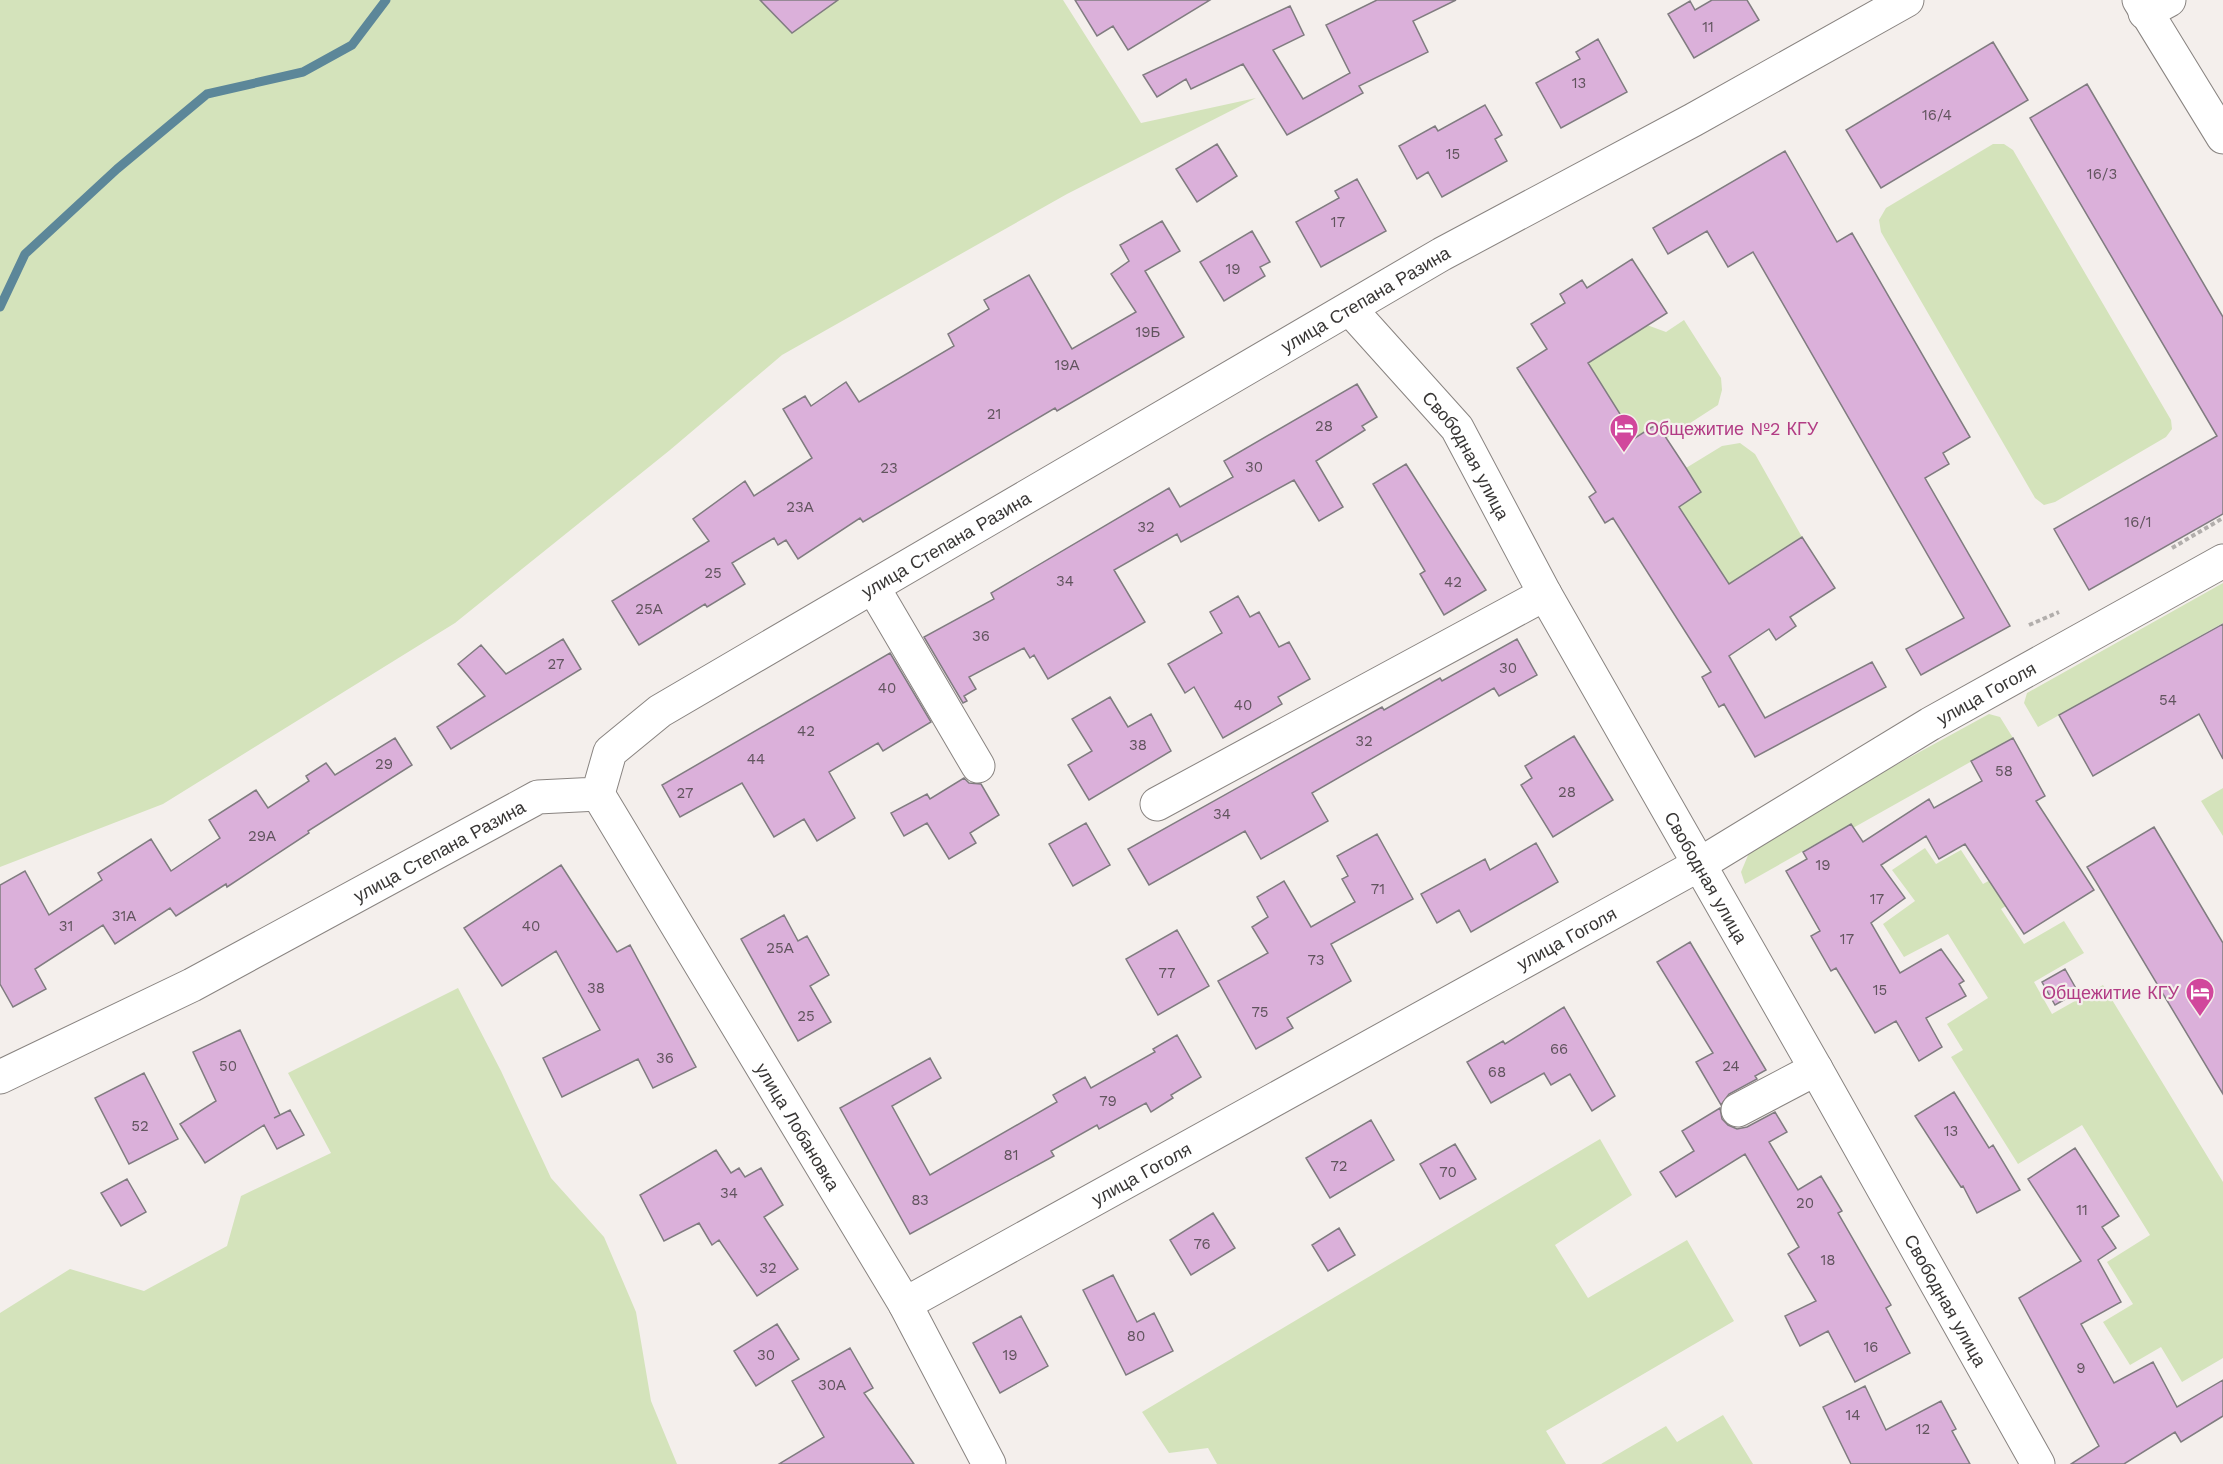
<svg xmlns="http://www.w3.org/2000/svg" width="2223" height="1464" font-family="'Work Sans',sans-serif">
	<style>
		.green { fill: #d4e3bb }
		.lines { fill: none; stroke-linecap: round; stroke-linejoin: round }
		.stream { stroke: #5c8799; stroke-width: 9 }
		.building { fill: #dbb0da; stroke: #807c80; stroke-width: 1.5 }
		.minor-casing { stroke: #898481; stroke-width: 35 }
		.path { stroke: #b2aeac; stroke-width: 4; stroke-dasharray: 4.5 3; stroke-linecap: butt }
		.minor { stroke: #fff; stroke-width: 33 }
		.labels { text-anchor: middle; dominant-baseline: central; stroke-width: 4.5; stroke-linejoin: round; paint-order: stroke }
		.number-label { font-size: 15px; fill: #61545e }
		.street-label { font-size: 18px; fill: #383635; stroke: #f4efec }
		.hotel-label { font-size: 18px; fill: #b23c85; stroke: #f4efec; text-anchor: start }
	</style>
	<rect width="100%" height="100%" fill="#f4efec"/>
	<path class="green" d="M0,0H760L792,33L838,0H1063L1141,123L1256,98L1067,194L782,355L670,450L455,623L163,804L0,867Z
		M1993,144H2004L2013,150L2171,420L2172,429L2166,437L2055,502L2044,505L2035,498L1881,232L1879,220L1886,208Z
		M1684,320L1721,378L1722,390L1718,405L1667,438L1657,424L1635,438L1588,363L1647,325L1666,332Z
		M1740,443L1755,454L1802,537L1729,584L1679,507L1701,492L1686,468L1722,446Z
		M2223,583V623L2038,727L2024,703L2027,693Z
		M1989,714L2000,717L2013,738L1853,828L1851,824L1745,884L1741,872L1749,853L1768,835Z
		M2223,788V836L2201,801Z
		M1925,848L1936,864L1961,850L1983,884L2014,867L2029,892L2001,909L2024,944L2064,921L2084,953L2034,982L2052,1014L2103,985L2223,1182V1358L2182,1382L2161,1347L2130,1365L2103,1322L2133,1304L2107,1262L2150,1235L2082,1125L2018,1164L1951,1057L1963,1050L1947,1024L1988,998L1948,934L1904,957L1883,924L1915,901L1892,870Z
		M458,988L501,1071L551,1178L604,1237L636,1312L651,1401L677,1464H0V1313L70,1269L144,1291L227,1246L241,1196L331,1153L288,1073Z
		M1600,1139L1632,1195L1555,1245L1588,1298L1687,1240L1734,1321L1546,1431L1566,1464H1217L1208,1448L1169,1453L1142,1412Z
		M1723,1415L1753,1464H1601L1666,1426L1677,1442Z"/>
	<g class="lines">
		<path class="stream" d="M0,307L25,254L117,169L207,94L303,72L352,45L386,0"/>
	</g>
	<path class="building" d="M760,0H838L792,33Z
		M1075,0H1210L1128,50L1113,26L1097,36Z
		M1377,0H1456L1413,21L1428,52L1359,86L1363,93L1287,135L1243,64L1191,89L1186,79L1157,97L1143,75L1290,6L1304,35L1273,50L1303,99L1350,73L1326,25Z
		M1712,0H1747L1759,20L1694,58L1668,14L1690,1L1695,10Z
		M1598,39L1627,92L1561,128L1536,83L1580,59L1576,52Z
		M1993,42L2028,100L1881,188L1846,130Z
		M2087,84L2223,317V514L2089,590L2054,529L2217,436L2030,118Z
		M1485,105L1502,135L1495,139L1507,161L1442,197L1428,172L1417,179L1399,146L1435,126L1438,131Z
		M1217,144L1237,176L1197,202L1176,169Z
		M1785,151L1837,242L1852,233L1970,437L1943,453L1949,464L1925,478L2010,626L1921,675L1906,649L1964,618L1753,252L1728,267L1707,231L1668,254L1653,228Z
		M1357,179L1386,231L1321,267L1296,222L1339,198L1335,191Z
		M1162,221L1180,251L1145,271L1184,337L1057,411L1055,408L863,522L860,518L798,559L786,540L778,545L774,538L732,563L745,584L707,607L705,604L639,645L612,601L709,541L693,519L745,481L754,496L812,458L783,409L805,396L811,406L846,382L859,402L954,346L948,334L989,309L984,300L1029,275L1072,349L1136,312L1111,274L1129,261L1120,245Z
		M1252,231L1270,262L1260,267L1265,276L1224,301L1200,262Z
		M1632,259L1667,313L1588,363L1635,438L1657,424L1686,468L1701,492L1679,507L1729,584L1802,537L1835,588L1790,617L1796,626L1776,640L1769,629L1729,656L1765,718L1872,662L1886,687L1755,757L1724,704L1719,707L1702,677L1711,672L1613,518L1605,523L1589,497L1596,492L1517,368L1547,349L1531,324L1565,303L1560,294L1582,280L1587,288Z
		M1357,384L1377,417L1362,426L1365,430L1316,461L1343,507L1319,521L1294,480L1181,542L1177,534L1114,570L1145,622L1048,679L1034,655L1030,658L1024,648L969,677L976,689L964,696L967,701L963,703L924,637L994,599L991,593L1169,488L1180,507L1233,477L1224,461Z
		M1406,464L1486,590L1444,615L1420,574L1425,571L1373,484Z
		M1238,596L1250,617L1259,612L1279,647L1289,642L1310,679L1278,697L1282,704L1223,738L1194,687L1185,693L1168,664L1222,633L1210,612Z
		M2223,624V759L2199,714L2093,776L2059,715Z
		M563,639L581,669L451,749L437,727L485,696L458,664L481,645L506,674Z
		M1517,639L1537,675L1499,696L1494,688L1312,793L1328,821L1261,859L1245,831L1149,885L1128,849L1382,707L1384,710L1440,678L1442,681Z
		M890,653L931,722L883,751L878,743L829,772L855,818L817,841L804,819L774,837L742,783L680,817L662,785Z
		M1110,697L1128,727L1151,714L1171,751L1089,800L1068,765L1092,751L1072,719Z
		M1574,736L1613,800L1553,837L1521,785L1532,778L1525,766Z
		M395,738L412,765L308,831L309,833L227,887L226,884L176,916L170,908L115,944L103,925L35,969L46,989L13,1007L0,984V885L25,871L49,915L102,880L98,873L151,839L171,871L220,838L209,820L256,790L268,808L309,781L306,776L326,763L335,775Z
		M2013,738L2045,796L2036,801L2094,890L2024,934L1965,844L1939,859L1926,836L1881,865L1905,898L1871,923L1900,973L1941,949L1964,981L1959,984L1966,996L1926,1018L1942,1047L1919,1061L1896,1021L1875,1033L1836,968L1831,971L1811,936L1820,931L1786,871L1807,859L1803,852L1851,824L1863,842L1929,799L1934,808L1982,781L1971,761Z
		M964,778L969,783L981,784L999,815L970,833L976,843L949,859L927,823L904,836L891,813L927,794L930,799Z
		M1086,823L1110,865L1073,886L1049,844Z
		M2154,827L2223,943V1094L2087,867Z
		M1377,834L1413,899L1331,944L1351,981L1287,1018L1293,1028L1256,1049L1218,981L1268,953L1252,927L1268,917L1257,897L1284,881L1311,927L1355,902L1342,879L1348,876L1337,856Z
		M1536,843L1558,882L1471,932L1459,910L1437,923L1421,894L1485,859L1490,870Z
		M561,865L617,952L630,945L696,1067L653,1088L638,1059L562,1097L543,1058L600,1030L556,951L502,986L464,928Z
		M784,915L798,941L807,936L829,975L810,986L831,1022L798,1041L741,939Z
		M1177,930L1209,986L1158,1015L1126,959Z
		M1690,942L1766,1070L1755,1076L1757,1079L1729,1094L1721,1105L1696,1062L1713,1053L1657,962Z
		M2065,969L2078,992L2055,1005L2042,982Z
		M1564,1007L1615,1096L1592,1111L1570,1074L1551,1085L1544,1073L1491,1103L1467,1062L1503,1041L1505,1044Z
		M240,1030L280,1115L274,1118L290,1110L304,1135L277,1149L264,1125L205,1163L180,1124L216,1101L193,1052Z
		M1177,1035L1201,1077L1171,1095L1173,1098L1151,1112L1146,1103L1099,1129L1097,1125L1051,1151L1054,1156L910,1234L840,1108L930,1058L941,1078L892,1106L930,1175L1057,1102L1053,1095L1085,1077L1091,1088L1155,1052L1153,1049Z
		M144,1073L178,1139L129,1164L95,1098Z
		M1954,1092L1989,1148L1993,1145L2020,1190L1977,1213L1963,1186L1961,1187L1915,1116Z
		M1720,1108L1722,1119L1728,1125L1737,1129L1747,1127L1775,1112L1787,1132L1769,1142L1798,1190L1821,1176L1842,1211L1838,1213L1891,1305L1886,1308L1910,1353L1855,1382L1828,1331L1800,1346L1785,1316L1816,1301L1788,1254L1799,1247L1745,1154L1676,1197L1660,1172L1694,1151L1682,1131Z
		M1371,1120L1394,1160L1330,1198L1306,1158Z
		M1455,1144L1476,1179L1440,1199L1420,1164Z
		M2075,1148L2119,1216L2102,1227L2116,1248L2098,1260L2121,1302L2081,1324L2114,1383L2153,1362L2177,1407L2223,1380V1416L2181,1442L2175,1432L2124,1464H2071L2099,1446L2019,1298L2081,1261L2028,1179Z
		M716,1150L731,1173L739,1168L745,1177L761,1168L783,1205L764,1217L798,1269L757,1296L719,1240L712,1245L699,1223L664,1241L640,1195Z
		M127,1179L146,1212L121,1226L101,1193Z
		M1213,1213L1235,1248L1191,1275L1170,1240Z
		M1339,1228L1355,1255L1328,1271L1312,1245Z
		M1113,1275L1137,1322L1154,1313L1173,1351L1126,1375L1083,1290Z
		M1021,1316L1048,1366L1000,1393L973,1343Z
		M777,1324L799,1359L756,1386L734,1351Z
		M850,1348L873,1388L864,1393L914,1464H779L824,1437L792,1381Z
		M1865,1386L1886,1430L1941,1401L1956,1429L1952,1431L1970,1464H1851L1823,1407Z"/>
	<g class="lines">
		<g class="minor-casing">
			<g id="minor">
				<path d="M2139,0L2223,137"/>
				<path d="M2145,13L2169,0"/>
				<path id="s1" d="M1350,309L1457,428L1545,594L1816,1069L2038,1464"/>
				<path d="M873,587L978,766"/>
				<path id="s2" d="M598,794L905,1304L989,1464"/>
				<path d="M1157,804L1545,594"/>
				<path id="s3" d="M0,1077L192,985L538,797L598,794L610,752L660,711L1442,254L1693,120L1907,0"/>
				<path d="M1738,1110L1816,1069"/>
				<path id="s4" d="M905,1304L1700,864L1930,724L2223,561"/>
			</g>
		</g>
		<path class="path" d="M2172,548L2223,518
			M2029,625L2059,612"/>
		<use href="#minor" class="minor"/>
	</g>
	<defs>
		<g id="hotel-pin" transform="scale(1.5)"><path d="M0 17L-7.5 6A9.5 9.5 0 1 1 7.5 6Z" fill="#d1479c" stroke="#f4efec"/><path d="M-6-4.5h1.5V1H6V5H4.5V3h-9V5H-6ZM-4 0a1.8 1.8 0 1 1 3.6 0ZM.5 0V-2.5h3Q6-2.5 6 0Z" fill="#fff"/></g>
	</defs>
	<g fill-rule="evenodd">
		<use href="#hotel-pin" x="1624" y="428"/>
		<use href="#hotel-pin" x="2200" y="992"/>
	</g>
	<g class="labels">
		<g class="number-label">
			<text x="1708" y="27">11</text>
			<text x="1579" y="83">13</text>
			<text x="1937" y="115">16/4</text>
			<text x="1453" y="154">15</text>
			<text x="2102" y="174">16/3</text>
			<text x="1338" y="222">17</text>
			<text x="1233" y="269">19</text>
			<text x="1148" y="332">19Б</text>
			<text x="1067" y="365">19А</text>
			<text x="994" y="414">21</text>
			<text x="1324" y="426">28</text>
			<text x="1254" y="467">30</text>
			<text x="889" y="468">23</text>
			<text x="800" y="507">23А</text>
			<text x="2138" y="522">16/1</text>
			<text x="1146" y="527">32</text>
			<text x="713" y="573">25</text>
			<text x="1065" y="581">34</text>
			<text x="1453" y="582">42</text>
			<text x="649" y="609">25А</text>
			<text x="981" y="636">36</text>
			<text x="556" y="664">27</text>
			<text x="1508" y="668">30</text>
			<text x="887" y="688">40</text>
			<text x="2168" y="700">54</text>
			<text x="1243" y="705">40</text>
			<text x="806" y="731">42</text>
			<text x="1364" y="741">32</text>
			<text x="1138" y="745">38</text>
			<text x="756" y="759">44</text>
			<text x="384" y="764">29</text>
			<text x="2004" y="771">58</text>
			<text x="1567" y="792">28</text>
			<text x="685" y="793">27</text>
			<text x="1222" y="814">34</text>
			<text x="262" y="836">29А</text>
			<text x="1823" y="865">19</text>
			<text x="1378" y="889">71</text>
			<text x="1877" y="899">17</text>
			<text x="124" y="916">31А</text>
			<text x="66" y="926">31</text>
			<text x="531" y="926">40</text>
			<text x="1847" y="939">17</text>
			<text x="780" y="948">25А</text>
			<text x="1316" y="960">73</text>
			<text x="1167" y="973">77</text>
			<text x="596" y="988">38</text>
			<text x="1880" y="990">15</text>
			<text x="1260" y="1012">75</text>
			<text x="806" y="1016">25</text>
			<text x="1559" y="1049">66</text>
			<text x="665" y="1058">36</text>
			<text x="228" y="1066">50</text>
			<text x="1731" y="1066">24</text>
			<text x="1497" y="1072">68</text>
			<text x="1108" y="1101">79</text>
			<text x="140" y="1126">52</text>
			<text x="1951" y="1131">13</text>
			<text x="1011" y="1155">81</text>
			<text x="1339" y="1166">72</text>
			<text x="1448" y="1172">70</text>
			<text x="729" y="1193">34</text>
			<text x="920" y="1200">83</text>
			<text x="1805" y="1203">20</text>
			<text x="2082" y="1210">11</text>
			<text x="1202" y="1244">76</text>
			<text x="1828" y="1260">18</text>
			<text x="768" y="1268">32</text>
			<text x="1136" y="1336">80</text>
			<text x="1871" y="1347">16</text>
			<text x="766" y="1355">30</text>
			<text x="1010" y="1355">19</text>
			<text x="2081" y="1368">9</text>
			<text x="832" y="1385">30А</text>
			<text x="1853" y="1415">14</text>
			<text x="1923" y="1429">12</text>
		</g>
		<g class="street-label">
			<text stroke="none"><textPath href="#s3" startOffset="1592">улица Степана Разина</textPath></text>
			<text stroke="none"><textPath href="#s1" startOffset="188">Свободная улица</textPath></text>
			<text stroke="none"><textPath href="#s3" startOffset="1106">улица Степана Разина</textPath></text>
			<text stroke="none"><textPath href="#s4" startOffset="1242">улица Гоголя</textPath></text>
			<text stroke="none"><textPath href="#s3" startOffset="494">улица Степана Разина</textPath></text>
			<text stroke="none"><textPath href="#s1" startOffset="674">Свободная улица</textPath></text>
			<text stroke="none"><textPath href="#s4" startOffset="756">улица Гоголя</textPath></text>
			<text stroke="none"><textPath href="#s2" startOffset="388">улица Лобановка</textPath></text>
			<text stroke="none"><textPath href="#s4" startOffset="270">улица Гоголя</textPath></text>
			<text stroke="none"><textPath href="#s1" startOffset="1160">Свободная улица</textPath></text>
		</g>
		<g class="hotel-label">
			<text x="1645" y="428">Общежитие №2 КГУ</text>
			<text x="2179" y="992" text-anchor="end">Общежитие КГУ</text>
		</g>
	</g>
</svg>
